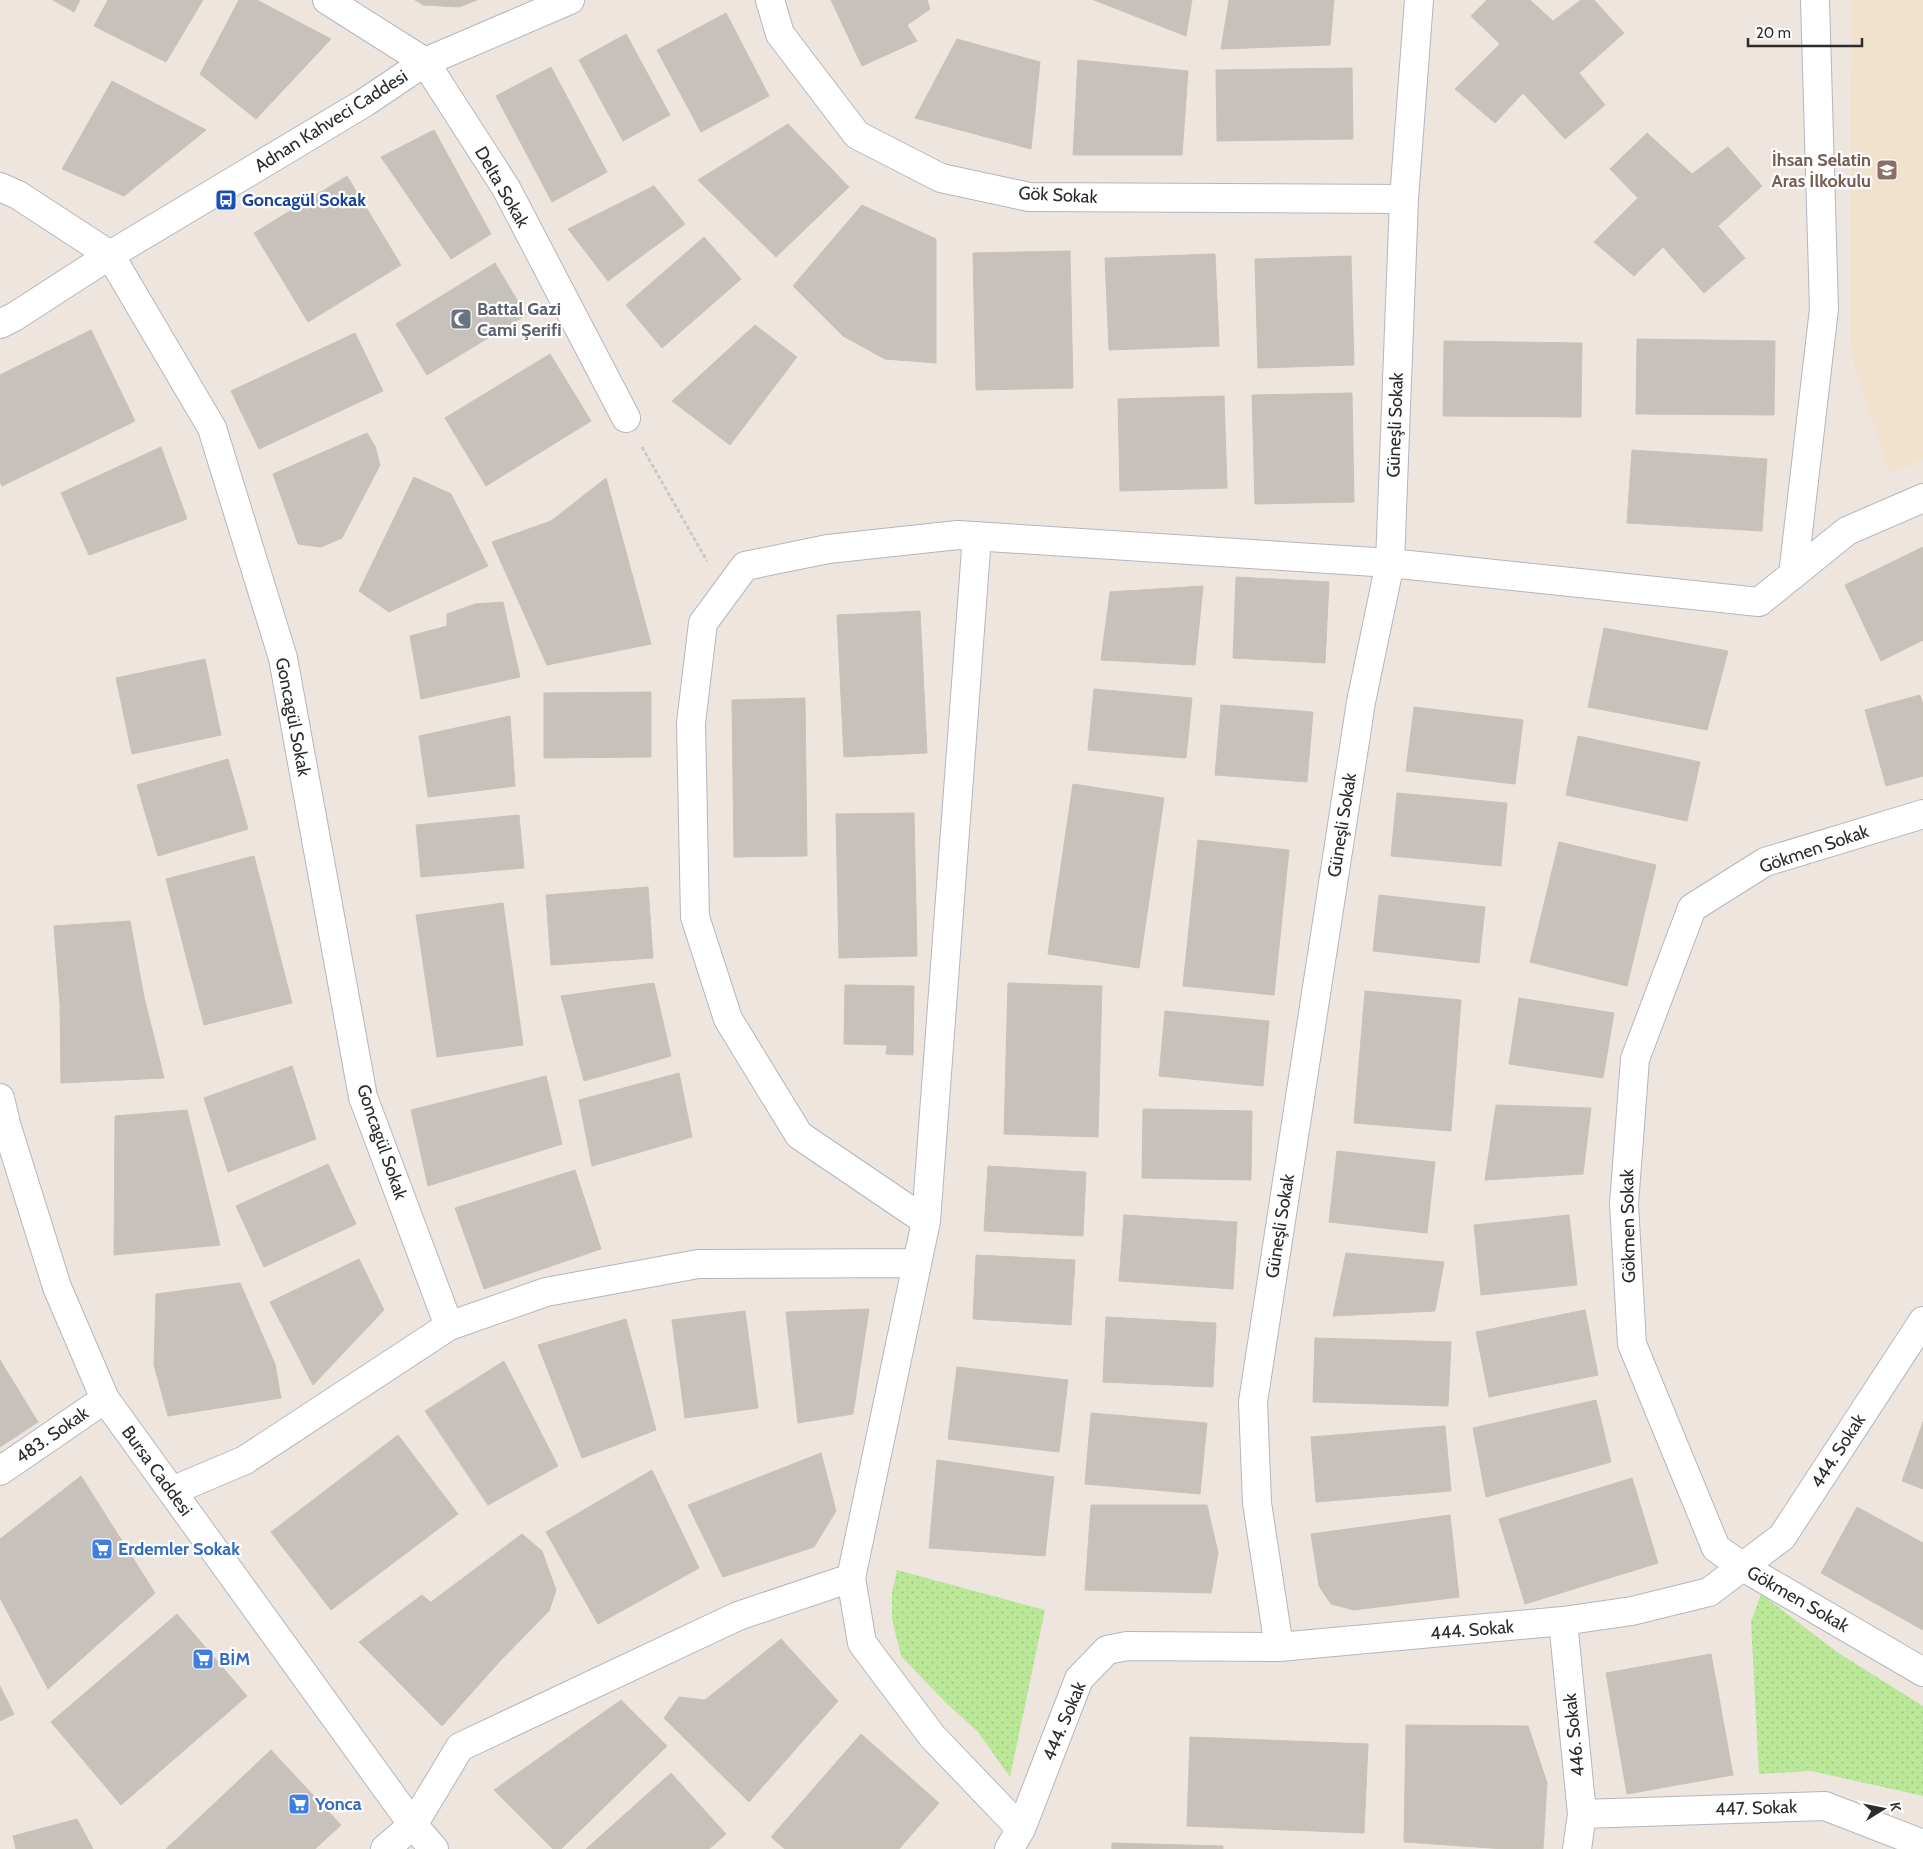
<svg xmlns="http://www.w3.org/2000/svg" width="1923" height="1849" font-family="Cabin,sans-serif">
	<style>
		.education { fill: #f0e2cd }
		.park { fill: url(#park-dots) }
		.building { fill: #c6c1ba; stroke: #cac2b8 }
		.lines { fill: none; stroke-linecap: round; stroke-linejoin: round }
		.minor-casing { stroke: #b2b6c0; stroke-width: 30 }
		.tertiary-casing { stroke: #b2b6c0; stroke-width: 30 }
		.path { stroke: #c8c8c8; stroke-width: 3; stroke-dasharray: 4 2.5; stroke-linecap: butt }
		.minor { stroke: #fff; stroke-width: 28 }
		.tertiary { stroke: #fff; stroke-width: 28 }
		.labels { text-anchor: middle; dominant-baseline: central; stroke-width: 4.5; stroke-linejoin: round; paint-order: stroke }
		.street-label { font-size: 18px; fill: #2c2c2c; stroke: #fff }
		.education-label { font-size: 18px; font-weight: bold; fill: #785e54; stroke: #fff; text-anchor: end }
		.transit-label { font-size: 18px; font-weight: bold; fill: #164399; stroke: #fff; text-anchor: start }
		.worship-label { font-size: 18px; font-weight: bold; fill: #5b616d; stroke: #fff; text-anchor: start }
		.shop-label { font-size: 18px; font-weight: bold; fill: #366cbe; stroke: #fff; text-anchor: start }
	</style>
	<defs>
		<pattern id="park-dots" width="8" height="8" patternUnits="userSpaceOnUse" patternTransform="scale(1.25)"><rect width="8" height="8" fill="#bbe799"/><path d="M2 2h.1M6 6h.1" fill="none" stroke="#a1c684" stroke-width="1.8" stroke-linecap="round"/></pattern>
	</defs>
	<rect width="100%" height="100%" fill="#eee6de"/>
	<path class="education" d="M1851,0H1923V460L1890,473L1855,368L1850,340Z"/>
	<path class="park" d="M897,1570L1045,1610L1010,1777L977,1731L947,1704L901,1656L892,1619V1592Z
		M1761,1594L1837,1652L1923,1706V1796L1811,1771L1759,1774L1751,1622Z"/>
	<path class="building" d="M53,0H80L74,12Z
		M108,0H203L166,62L94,26Z
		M239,0H257L331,39L256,119L200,74Z
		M415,0H477L459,7L423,5Z
		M831,0H927L930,9L907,25L917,41L862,66Z
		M1094,0H1192L1186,36Z
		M1229,0H1334L1330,45L1221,49Z
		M1487,0H1530L1553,21L1581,0H1594L1624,33L1579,73L1605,105L1565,139L1523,93L1495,123L1455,89L1500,44L1471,16Z
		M726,13L769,96L701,132L657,50Z
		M626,34L670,115L623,141L579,60Z
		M957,39L1040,62L1031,149L915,118Z
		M1078,60L1188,71L1182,155H1073Z
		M551,67L607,172L552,202L496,96Z
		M1352,68L1353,139L1217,141L1216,70Z
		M112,81L206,130L124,196L62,169Z
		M788,124L849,187L776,257L698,180Z
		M434,130L491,234L451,259L381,157Z
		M1647,133L1692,174L1728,147L1762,186L1718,226L1745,258L1704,293L1663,247L1634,276L1594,242L1638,198L1610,169Z
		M347,176L401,265L308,322L254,233Z
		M654,186L685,224L608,281L568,229Z
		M862,205L936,239V363L885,359L843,336L793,286Z
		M704,237L741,279L662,348L626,305Z
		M1070,251L1073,388L976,390L973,253Z
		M1215,254L1219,346L1109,350L1105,258Z
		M1351,256L1354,365L1258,368L1255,259Z
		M495,263L526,315L427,375L396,324Z
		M755,325L797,357L730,445L672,401Z
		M91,330L135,421L2,486L0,481V375Z
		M355,333L383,391L259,449L231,391Z
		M1637,339L1775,341L1774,415L1636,414Z
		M1444,341L1582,343L1581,417L1443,416Z
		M550,354L591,421L486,486L445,418Z
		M1352,393L1354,502L1255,504L1252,395Z
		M1224,396L1227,488L1120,491L1118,399Z
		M367,433L375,446L380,465L342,538L321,547L298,544L273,474Z
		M161,447L187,519L89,555L61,493Z
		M1632,450L1767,459L1762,531L1627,523Z
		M414,477L451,494L488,566L389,612L359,591Z
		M606,478L651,644L547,665L492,542L551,521Z
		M1923,547V640L1881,661L1845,585Z
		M1236,577L1329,582L1325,663L1233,658Z
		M1203,586L1195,665L1101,660L1110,592Z
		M503,602L520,677L421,699L410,636L447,626V614L475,604Z
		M920,611L927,753L844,757L837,615Z
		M1604,628L1728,651L1707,730L1588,707Z
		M205,659L221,735L132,754L116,678Z
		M1094,689L1192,698L1186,758L1088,750Z
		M651,692V757L544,758V693Z
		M1920,695L1923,705V776L1886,786L1865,710Z
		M805,698L807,856L734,857L732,700Z
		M1221,705L1313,712L1307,782L1215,775Z
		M1414,707L1523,720L1515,784L1406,771Z
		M510,716L515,786L428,797L419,736Z
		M1578,736L1700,762L1687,821L1566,795Z
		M228,759L248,829L158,856L137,785Z
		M1073,784L1164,798L1139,968L1048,954Z
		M1397,793L1507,803L1501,866L1391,856Z
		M914,813L917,956L839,958L836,814Z
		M519,815L524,868L421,877L416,825Z
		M1198,840L1289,850L1274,995L1183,986Z
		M1559,842L1656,865L1627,986L1530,962Z
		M254,856L292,1003L204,1025L166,879Z
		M648,887L653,958L551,965L546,895Z
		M1379,895L1485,907L1479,963L1373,951Z
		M503,903L523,1045L437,1057L416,915Z
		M130,921L144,997L60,1005L54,926Z
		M654,983L671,1056L584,1081L561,996Z
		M1008,983L1102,986L1098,1137L1004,1134Z
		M845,985L914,986L913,1055L886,1054L887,1045L844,1044Z
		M1365,991L1461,1000L1451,1131L1354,1123Z
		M144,997L164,1078L61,1083L60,1005Z
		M1519,998L1614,1013L1603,1078L1509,1064Z
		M1165,1011L1269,1021L1263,1086L1159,1076Z
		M292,1066L316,1139L228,1172L204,1098Z
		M679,1073L692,1137L592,1166L579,1100Z
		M546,1076L562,1144L428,1186L411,1110Z
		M1496,1105L1591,1108L1583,1174L1485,1180Z
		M1143,1109L1252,1111L1251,1180L1142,1178Z
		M187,1110L220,1245L114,1255L115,1116Z
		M1337,1151L1435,1162L1427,1233L1329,1222Z
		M328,1164L356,1224L264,1267L236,1206Z
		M988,1166L1086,1172L1083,1236L984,1231Z
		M575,1170L601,1249L484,1289L455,1208Z
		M1124,1215L1237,1222L1233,1289L1119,1281Z
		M1569,1215L1577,1285L1481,1295L1474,1225Z
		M1346,1253L1444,1262L1435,1311L1333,1316Z
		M976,1255L1075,1260L1071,1325L973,1319Z
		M359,1259L384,1310L313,1385L270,1302Z
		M240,1283L275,1364L281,1398L168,1416L154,1365L156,1294Z
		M869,1309L853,1414L798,1423L786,1312Z
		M1585,1310L1598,1375L1489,1397L1476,1332Z
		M745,1311L758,1408L685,1418L672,1320Z
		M1106,1317L1216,1323L1213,1387L1103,1382Z
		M626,1319L656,1430L582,1458L538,1345Z
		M1315,1338L1451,1342L1448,1406L1313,1402Z
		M0,1360L38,1422L0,1447Z
		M504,1361L558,1466L488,1505L425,1411Z
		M957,1367L1068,1380L1059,1452L948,1439Z
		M1596,1400L1611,1462L1486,1497L1473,1428Z
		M1091,1413L1207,1423L1200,1494L1085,1484Z
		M1923,1422V1489L1902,1481Z
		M1445,1426L1451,1491L1316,1502L1311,1437Z
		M398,1435L458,1514L331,1610L271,1532Z
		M821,1453L836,1511L814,1547L723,1577L688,1505Z
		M937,1460L1054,1477L1045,1556L929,1548Z
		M652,1470L699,1568L598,1624L546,1532Z
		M81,1476L155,1593L48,1689L0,1598V1539Z
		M1632,1478L1658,1563L1525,1604L1499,1519Z
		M1091,1505H1207L1218,1553L1211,1593L1085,1590Z
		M1857,1507L1923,1543V1630L1821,1573Z
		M1450,1515L1459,1597L1354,1610L1331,1604L1319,1586L1311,1534Z
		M522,1534L542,1551L556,1590L549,1611L500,1661L431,1602Z
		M422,1595L500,1661L442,1726L359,1642Z
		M177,1614L247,1696L121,1805L51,1722Z
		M781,1639L838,1701L749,1802L664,1718L679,1697L705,1700Z
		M1711,1654L1733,1775L1627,1794L1606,1673Z
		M0,1686L14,1714L0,1721Z
		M621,1700L667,1746L561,1849H553L494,1790Z
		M1406,1725L1528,1726L1547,1783L1543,1849H1505L1404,1842Z
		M861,1734L939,1803L899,1849H785L771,1837Z
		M1190,1737L1368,1744L1364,1833L1187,1826Z
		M271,1750L341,1825L315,1849H166Z
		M671,1773L726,1834L709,1849H586Z
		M77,1819L93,1849H16L13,1836Z
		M1112,1843L1223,1846V1849H1112Z"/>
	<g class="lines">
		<g class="minor-casing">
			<path id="minor" d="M327,0L425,62L506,188L626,418
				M770,0L780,34L857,135L941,178L1029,197L1404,199
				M0,187L18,195L110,255L212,428L283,658L363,1097L449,1326
				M977,536L926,1221L851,1578L862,1643L932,1736L1021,1829
				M1793,575L1824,309L1815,0
				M1923,814L1765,862L1692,908L1635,1059L1624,1204L1632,1344L1716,1548L1743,1567L1923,1672
				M926,1221L799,1135L728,1019L695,917L691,723L703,623L745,566L828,549L958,535L1390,563L1759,602L1847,531L1923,498
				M0,1471L105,1399
				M172,1491L245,1460L449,1326L546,1292L698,1264L917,1263
				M1563,1621L1582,1814L1577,1849
				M1279,1647L1257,1503L1253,1402L1361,702L1390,563L1404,199L1419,0
				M1582,1814L1825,1806L1923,1844
				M385,1849L413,1825L460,1747L738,1616L851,1578
				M1009,1849L1021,1829L1079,1679L1107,1650L1127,1646L1279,1647L1563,1621L1632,1611L1709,1592L1782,1537L1923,1321"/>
		</g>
		<g class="tertiary-casing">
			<path id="tertiary" d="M0,324L14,317L110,255L364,103L425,62L570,0
				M0,1098L6,1124L57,1287L105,1399L413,1825L434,1849"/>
		</g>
		<path class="path" d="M642,447L707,561"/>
		<use href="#minor" class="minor"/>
		<use href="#tertiary" class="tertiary"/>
	</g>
	<defs>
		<g id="school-square" transform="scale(1.125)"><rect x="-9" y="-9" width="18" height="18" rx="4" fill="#8d6e63" stroke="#fff"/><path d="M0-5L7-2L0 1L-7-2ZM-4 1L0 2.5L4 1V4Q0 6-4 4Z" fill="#fff"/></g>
		<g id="bus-square" transform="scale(1.125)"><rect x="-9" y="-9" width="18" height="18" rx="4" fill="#1a4fb4" stroke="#fff"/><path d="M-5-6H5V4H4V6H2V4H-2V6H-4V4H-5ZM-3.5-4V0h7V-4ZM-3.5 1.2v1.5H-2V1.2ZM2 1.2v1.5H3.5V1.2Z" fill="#fff"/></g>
		<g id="mosque-square" transform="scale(1.125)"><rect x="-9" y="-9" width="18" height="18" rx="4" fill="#6b7280" stroke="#fff"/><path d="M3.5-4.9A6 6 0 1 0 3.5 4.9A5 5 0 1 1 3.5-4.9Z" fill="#fff"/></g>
		<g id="supermarket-square" transform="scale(1.125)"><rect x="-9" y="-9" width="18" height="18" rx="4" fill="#3f7fe0" stroke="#fff"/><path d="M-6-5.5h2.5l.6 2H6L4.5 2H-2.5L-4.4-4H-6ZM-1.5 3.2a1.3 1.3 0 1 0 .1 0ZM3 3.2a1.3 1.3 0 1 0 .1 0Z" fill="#fff"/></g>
	</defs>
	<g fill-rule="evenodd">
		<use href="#school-square" x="1887" y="170"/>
		<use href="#bus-square" x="226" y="200"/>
		<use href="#mosque-square" x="461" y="319"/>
		<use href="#supermarket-square" x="102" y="1549"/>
		<use href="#supermarket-square" x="203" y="1659"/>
		<use href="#supermarket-square" x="299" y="1804"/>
	</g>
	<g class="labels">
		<g class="street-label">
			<text transform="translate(331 121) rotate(-32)">Adnan Kahveci Caddesi</text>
			<text transform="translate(502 187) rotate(60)">Delta Sokak</text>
			<text transform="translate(1058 195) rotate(3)">Gök Sokak</text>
			<text transform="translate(1395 425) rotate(-88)">Güneşli Sokak</text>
			<text transform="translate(293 717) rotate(79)">Goncagül Sokak</text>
			<text transform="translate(1342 825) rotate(-81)">Güneşli Sokak</text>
			<text transform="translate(1814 849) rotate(-19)">Gökmen Sokak</text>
			<text transform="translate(382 1142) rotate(71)">Goncagül Sokak</text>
			<text transform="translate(1280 1226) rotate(-81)">Güneşli Sokak</text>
			<text transform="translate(1628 1226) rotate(-91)">Gökmen Sokak</text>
			<text transform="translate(52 1435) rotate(-35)">483. Sokak</text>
			<text transform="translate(1838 1451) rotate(-57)">444. Sokak</text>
			<text transform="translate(157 1471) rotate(54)">Bursa Caddesi</text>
			<text transform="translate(1798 1599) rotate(30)">Gökmen Sokak</text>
			<text transform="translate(1472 1630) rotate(-5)">444. Sokak</text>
			<text transform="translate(1064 1721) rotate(-67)">444. Sokak</text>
			<text transform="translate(1574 1735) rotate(-96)">446. Sokak</text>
			<text transform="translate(1756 1808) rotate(-2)">447. Sokak</text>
		</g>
		<g class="education-label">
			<text x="1871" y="160">İhsan Selatin<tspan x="1871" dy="21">Aras İlkokulu</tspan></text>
		</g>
		<g class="transit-label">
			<text x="242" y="200">Goncagül Sokak</text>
		</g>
		<g class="worship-label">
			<text x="477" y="309">Battal Gazi<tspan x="477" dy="21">Cami Şerifi</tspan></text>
		</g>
		<g class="shop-label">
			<text x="118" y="1549">Erdemler Sokak</text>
			<text x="219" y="1659">BİM</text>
			<text x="315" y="1804">Yonca</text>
		</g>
	</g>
	<g transform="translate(1883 1809) rotate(80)" stroke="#ffffff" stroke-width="4" paint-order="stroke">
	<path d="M0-4L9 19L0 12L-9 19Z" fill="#2c2c2c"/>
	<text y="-8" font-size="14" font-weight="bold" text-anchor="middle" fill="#2c2c2c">K</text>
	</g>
	<path d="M1748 38v8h114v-8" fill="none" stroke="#2c2c2c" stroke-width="2.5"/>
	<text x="1756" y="38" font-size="15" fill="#2c2c2c" stroke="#ffffff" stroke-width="4" paint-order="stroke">20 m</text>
</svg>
